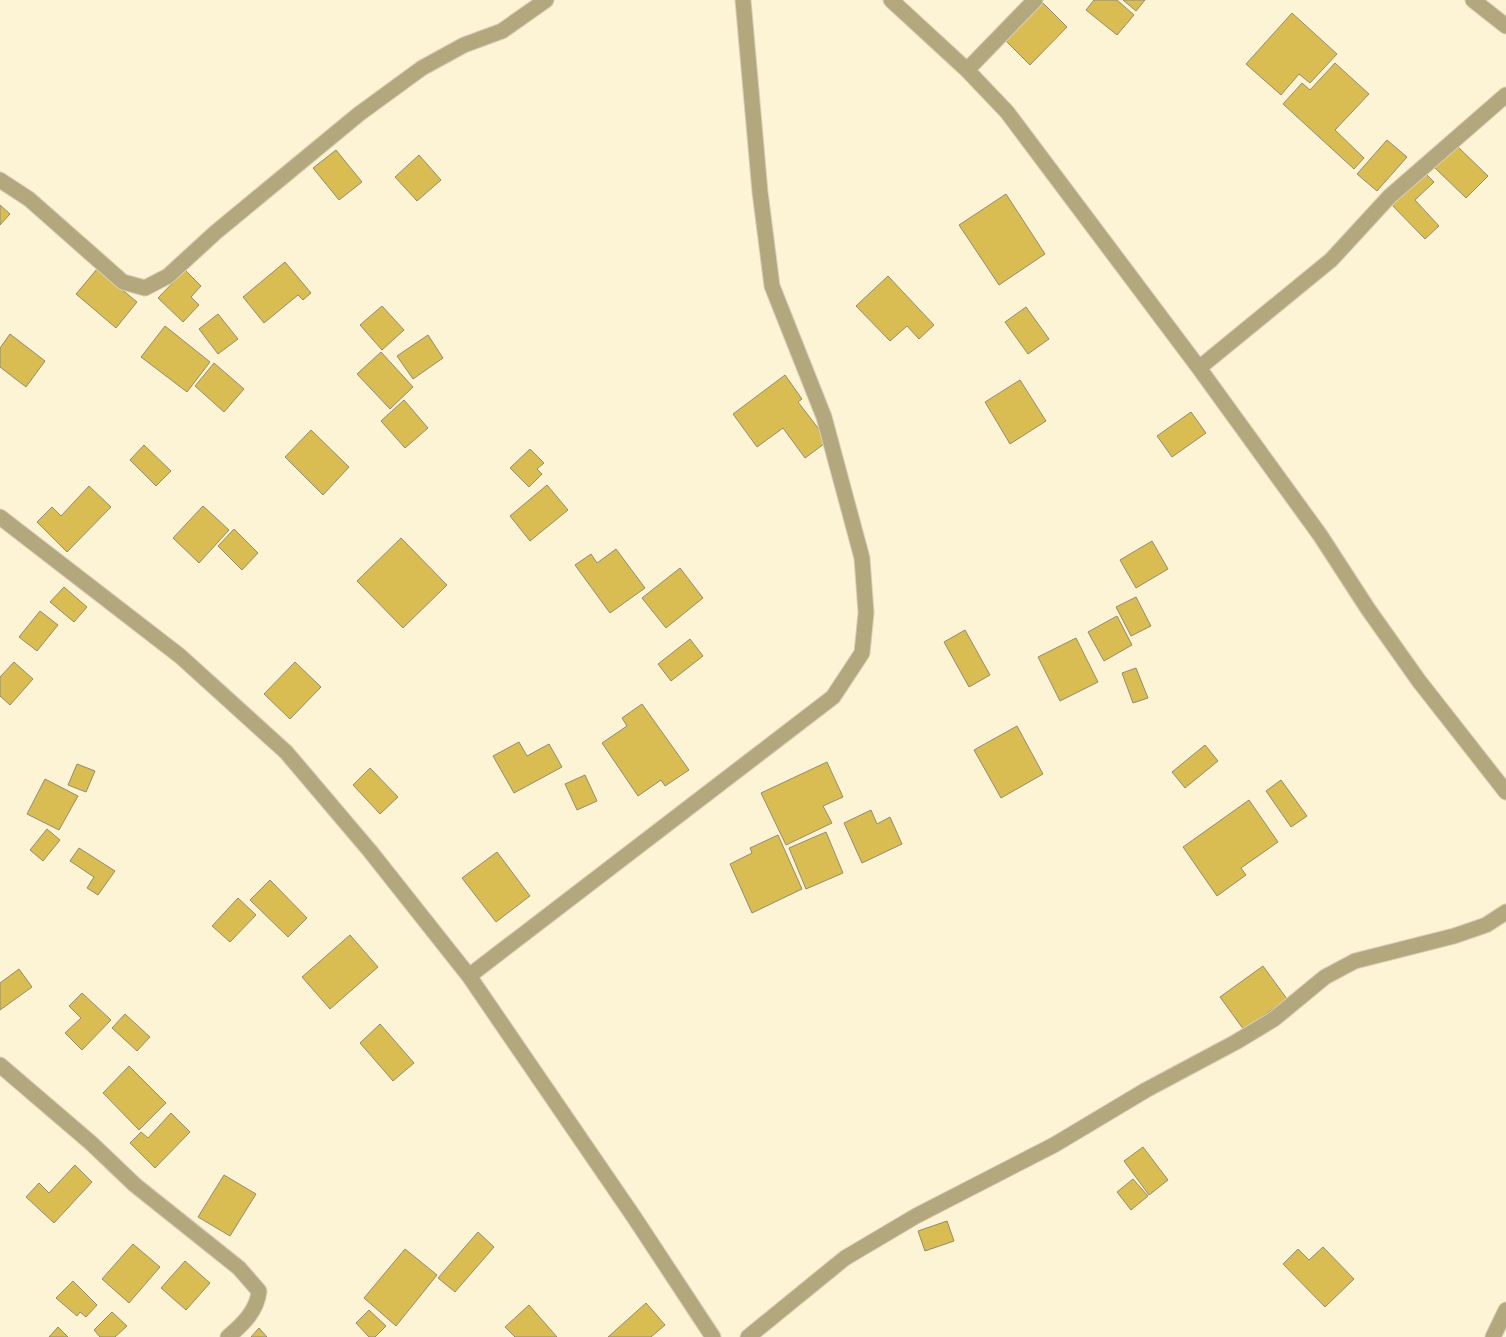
<svg xmlns="http://www.w3.org/2000/svg" width="1506" height="1337" font-family="'Libre Baskerville',serif">
	<style>
		.building { fill: #d9bd53; stroke: #948c70 }
		.lines { fill: none; stroke-linecap: round; stroke-linejoin: round }
		.minor-casing { stroke: #d8d0b6; stroke-width: 17 }
		.minor { stroke: #b3a77e; stroke-width: 15 }
	</style>
	<rect width="100%" height="100%" fill="#fdf4d6"/>
	<path class="building" d="M1094,0H1117L1134,15L1117,35L1086,10Z
		M1123,0H1145L1136,11Z
		M1042,2L1067,27L1030,65L1005,40Z
		M1292,13L1337,54L1310,83L1299,74L1281,95L1246,64Z
		M1335,63L1369,94L1335,130L1364,158L1354,169L1283,104L1302,83L1310,90Z
		M1387,140L1407,157L1377,191L1357,174Z
		M1457,146L1488,176L1466,198L1435,168Z
		M336,150L362,182L339,200L313,168Z
		M419,155L441,180L417,201L395,177Z
		M1423,171L1434,182L1415,200L1439,226L1425,239L1390,203Z
		M1006,194L1045,254L999,285L959,225Z
		M0,205L10,214L0,225Z
		M285,262L311,293L303,300L298,295L264,323L243,297Z
		M97,269L137,302L116,328L76,294Z
		M185,270L201,286L191,297L199,305L183,322L158,298Z
		M888,276L934,325L919,339L907,326L890,341L856,306Z
		M382,306L404,330L382,350L360,325Z
		M1026,307L1049,339L1028,354L1005,322Z
		M218,314L238,339L218,354L199,329Z
		M165,326L210,362L187,392L141,357Z
		M10,334L45,361L26,387L0,367V348Z
		M428,335L443,358L413,379L397,356Z
		M381,352L413,387L390,409L357,374Z
		M214,363L244,389L224,412L195,386Z
		M785,375L802,399L798,402L828,441L805,458L783,428L757,447L733,414Z
		M1020,380L1046,421L1010,444L985,402Z
		M404,400L428,428L405,448L381,421Z
		M1191,412L1206,433L1172,457L1157,436Z
		M311,430L349,467L323,495L285,457Z
		M144,445L171,471L156,486L130,460Z
		M530,449L544,463L537,469L542,474L529,487L510,468Z
		M547,485L568,510L530,541L510,516Z
		M89,486L111,507L67,552L37,522L52,507L61,516Z
		M203,506L229,530L199,563L173,538Z
		M234,529L258,553L242,570L218,546Z
		M401,538L447,585L403,628L357,581Z
		M1152,541L1168,569L1136,588L1120,560Z
		M616,549L645,588L610,613L575,565L591,554L597,563Z
		M680,568L703,598L666,628L642,598Z
		M64,587L87,607L74,622L50,602Z
		M1136,597L1151,626L1131,636L1116,607Z
		M40,611L58,625L37,651L19,637Z
		M1117,616L1132,645L1104,661L1088,632Z
		M965,630L990,675L969,687L944,642Z
		M1076,638L1098,682L1060,701L1038,657Z
		M690,639L703,656L671,681L658,664Z
		M14,662L33,679L10,705L0,696V677Z
		M295,662L321,687L290,719L264,694Z
		M1136,668L1148,698L1133,703L1122,673Z
		M642,704L689,770L665,786L661,780L638,796L602,743L627,726L622,718Z
		M1017,726L1043,774L1001,798L974,750Z
		M519,742L527,756L549,744L562,767L514,793L493,756Z
		M1205,745L1218,761L1185,788L1172,772Z
		M827,762L843,797L823,806L832,823L786,845L761,793Z
		M77,764L95,771L86,792L68,785Z
		M370,768L398,797L380,814L353,785Z
		M585,775L597,801L577,810L565,784Z
		M45,779L78,796L59,830L27,814Z
		M1281,780L1307,816L1291,827L1266,791Z
		M1249,800L1278,842L1241,868L1246,875L1217,896L1183,847Z
		M871,810L877,824L890,817L902,844L862,863L844,823Z
		M47,829L60,840L43,861L30,850Z
		M826,832L843,873L806,889L789,848Z
		M778,835L802,889L752,913L730,864L752,853L750,848Z
		M79,848L115,871L98,895L87,888L94,877L70,861Z
		M497,852L530,896L496,922L462,878Z
		M270,880L307,918L288,937L250,900Z
		M238,898L256,915L230,942L212,926Z
		M350,935L378,967L330,1009L302,977Z
		M1263,966L1287,999L1244,1030L1220,997Z
		M19,969L32,987L0,1010V983Z
		M82,993L111,1020L82,1050L65,1033L81,1018L69,1006Z
		M125,1014L150,1037L137,1051L112,1028Z
		M380,1024L414,1063L393,1081L360,1043Z
		M129,1066L166,1103L139,1130L103,1093Z
		M171,1113L190,1132L155,1168L130,1143L141,1132L148,1138Z
		M1143,1147L1168,1180L1149,1195L1124,1161Z
		M75,1165L92,1182L54,1223L26,1197L39,1183L49,1193Z
		M224,1175L256,1194L230,1236L198,1217Z
		M1133,1179L1148,1196L1131,1210L1117,1192Z
		M947,1221L954,1241L925,1251L918,1231Z
		M478,1232L494,1247L455,1292L438,1278Z
		M133,1244L160,1267L129,1303L102,1279Z
		M1323,1247L1354,1279L1325,1307L1283,1264L1298,1249L1309,1260Z
		M405,1249L437,1275L396,1326L364,1298Z
		M185,1261L210,1283L186,1310L161,1288Z
		M73,1281L97,1305L86,1317L80,1312L77,1316L56,1298Z
		M646,1303L665,1325L651,1337H608Z
		M529,1305L557,1337H515L505,1327Z
		M369,1310L386,1326L375,1337H369L356,1323Z
		M112,1312L127,1326L115,1337H100L94,1330Z
		M58,1327L68,1337H49Z
		M259,1328L267,1337H251Z"/>
	<g class="lines">
		<g class="minor-casing">
			<path id="minor" d="M891,0L967,70L1007,112L1199,368L1320,535L1368,609L1419,681L1506,792
				M1473,0L1506,26
				M967,70L1035,0
				M0,180L29,199L123,282L145,288L168,276L216,232L359,114L422,68L464,45L502,31L546,0
				M1199,368L1331,260L1389,197L1506,95
				M0,517L180,656L286,752L370,851L469,976L634,1217L713,1337
				M469,976L833,697L862,653L866,613L862,558L824,417L772,286L760,192L743,0
				M0,1065L91,1143L135,1185L239,1268L259,1291C257,1311 243,1324 228,1337
				M748,1337L845,1258L916,1216L1054,1145L1146,1090L1236,1042L1274,1019L1325,977L1355,961L1454,936L1486,925L1506,912
				M1493,1337L1506,1310"/>
		</g>
		<use href="#minor" class="minor"/>
	</g>
</svg>
